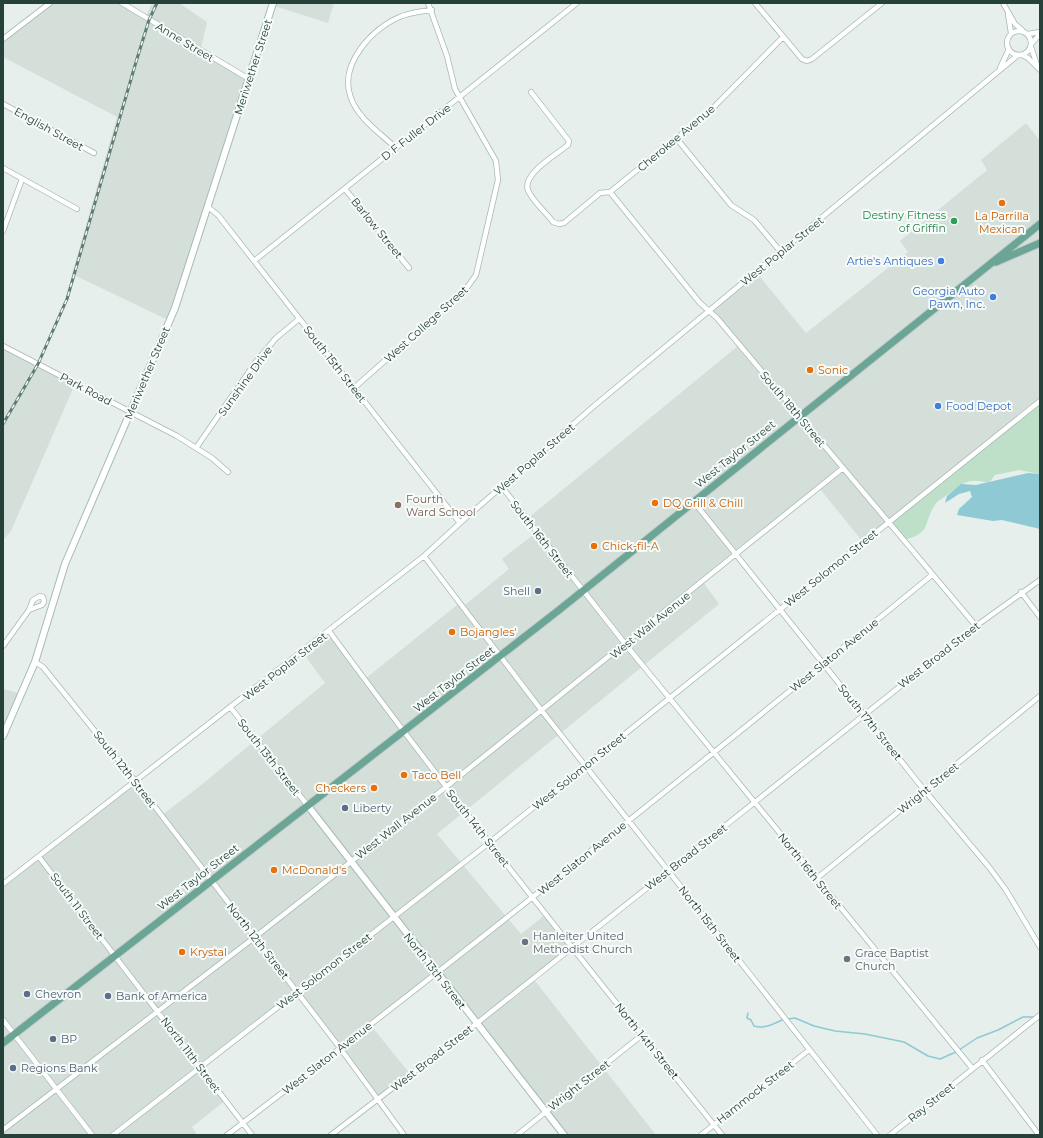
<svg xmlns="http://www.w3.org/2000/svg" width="1043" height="1138" font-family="Montserrat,sans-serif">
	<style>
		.built { fill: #d4dfda }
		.green { fill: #bfe0c8 }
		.water { fill: #8ec9d4 }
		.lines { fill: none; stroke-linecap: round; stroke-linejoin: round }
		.stream { stroke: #8ec9d4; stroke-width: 1.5 }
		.street-casing { stroke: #a8b8b2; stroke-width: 6 }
		.secondary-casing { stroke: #a4bbb3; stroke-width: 8 }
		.primary-casing { stroke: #c2cac8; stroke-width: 9 }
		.street { stroke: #fff; stroke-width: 4.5 }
		.secondary { stroke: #fff; stroke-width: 6 }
		.primary { stroke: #6aa596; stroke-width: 7 }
		.rail-casing { stroke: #5f7d75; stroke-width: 3 }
		.rail { stroke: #f7fbf9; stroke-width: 1.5; stroke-dasharray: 4.5; stroke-linecap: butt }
		.food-dot { fill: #e8710a; stroke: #f7fbf9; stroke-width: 1.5 }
		.leisure-dot { fill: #2e9e5b; stroke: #f7fbf9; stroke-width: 1.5 }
		.shop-dot { fill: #3f7fe0; stroke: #f7fbf9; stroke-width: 1.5 }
		.education-dot { fill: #8d6e63; stroke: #f7fbf9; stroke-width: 1.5 }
		.service-dot { fill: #5c6f8a; stroke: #f7fbf9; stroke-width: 1.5 }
		.worship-dot { fill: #6b7280; stroke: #f7fbf9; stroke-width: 1.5 }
		.labels { text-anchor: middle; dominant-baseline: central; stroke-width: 4; stroke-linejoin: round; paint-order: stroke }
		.street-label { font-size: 11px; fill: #24423a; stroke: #f7fbf9 }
		.leisure-label { font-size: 11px; fill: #27864d; stroke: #f7fbf9; text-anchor: end }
		.food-label { font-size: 11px; fill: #c56008; stroke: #f7fbf9; text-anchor: start }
		.shop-label { font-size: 11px; fill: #366cbe; stroke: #f7fbf9; text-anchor: end }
		.education-label { font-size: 11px; fill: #785e54; stroke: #f7fbf9; text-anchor: start }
		.service-label { font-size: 11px; fill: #4e5e75; stroke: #f7fbf9; text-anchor: start }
		.worship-label { font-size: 11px; fill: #5b616d; stroke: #f7fbf9; text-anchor: start }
	</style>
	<rect width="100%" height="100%" fill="#e6efeb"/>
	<path class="built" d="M52,3H124L145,18L152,3H179L207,22L200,52L246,80L170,321L72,274L117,117L3,57V41Z
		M275,3H334L328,23L274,6Z
		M1026,123L1040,141V400L1029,406L888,523L863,542L820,489L703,582L719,604L437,834L521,934L546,914L572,946L532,977L656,1135H565L437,971L369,1023L410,1074L378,1098L294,990L199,1067L226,1100L192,1127L197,1135H3V885L136,784L162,815L200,786L325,683L303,653L330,634L365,679L462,601L465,605L509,569L502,559L537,532L527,519L739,345L710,309L756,272L806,333L908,252L900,241L987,170L981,160Z
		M3,348L75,384L11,531L3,540Z
		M3,689L18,693L3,725Z"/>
	<path class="green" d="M1040,401V474L1019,470L995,475L989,483C967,477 964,483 947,495C943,498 937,501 935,505C922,524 933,532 904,540L889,522Z"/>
	<path class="water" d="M1028,473L1040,474V529L1002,520L993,521L957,515L959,509L972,497L970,491L959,494L945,503L947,496L961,484L976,485Z"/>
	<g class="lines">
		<path class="stream" d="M748,1013L747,1018L751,1020L754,1026C765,1029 774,1024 784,1019
			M788,1019L795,1018L814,1026L835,1031L865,1034L904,1042L928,1056L940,1059L956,1052L977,1038L998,1030L1023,1017H1036"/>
		<g class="street-casing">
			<path id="street" d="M122,3L249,79
				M755,3L802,59L807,61L812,59L882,3
				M1003,3L1015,24L1022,30
				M1008,14L1011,33
				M1007 43a12 12 0 1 1 24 0a12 12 0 1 1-24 0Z
				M1028,34L1040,32
				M3,39L50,3
				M1032,43L1040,34
				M1031,47L1037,65
				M1022,55L1028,58L1040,70
				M1000,68L1009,49
				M531,92L569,141L568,145C557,154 522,174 528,190C531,199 547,214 553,222L559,224L564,223L600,193L610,192L709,112L783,37
				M3,104L94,153
				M677,139L731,205L754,220L781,252
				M396,148C380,133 356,117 350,95C340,63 373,27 402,16C411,13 421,11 432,10
				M3,168L77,209
				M345,189L409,268
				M610,192L700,303L717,318L976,626
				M208,207L218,215L460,523
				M3,231L22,179
				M254,261L577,3
				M3,346L177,436L212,458L228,472
				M354,388L466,289L476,275L498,180L496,161L455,89L447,56L428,3
				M196,448L255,363L276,338L299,319
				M502,487L626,645L972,1068
				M694,502L925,791L989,867L1006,890L1040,947
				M424,556L542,711L877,1135
				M1021,592L1040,617
				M329,631C455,803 589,969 722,1135
				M3,646L29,610L33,600L40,596L43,597L44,602L42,605L29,610
				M35,662L43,667L136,782L340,1048L404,1135
				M231,708L308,806
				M39,857L252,1135
				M816,879L1040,696
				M3,884L424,556L460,523L594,406L1018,55
				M3,1020L92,1135
				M982,1060L1039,1135
				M3,1130L255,937L446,787L843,468
				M113,1135L489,843L1040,401
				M227,1135C466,953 700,765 932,575
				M331,1135L476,1024L976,626L1040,580
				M517,1135L642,1035
				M701,1135L809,1050
				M890,1135L1040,1015"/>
		</g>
		<g class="secondary-casing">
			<path id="secondary" d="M3,736L35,662L65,564L175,308L273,3
				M308,806L564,1135"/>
		</g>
		<g class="primary-casing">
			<path id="primary" d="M996,262L1040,243
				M3,1043L559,610L1040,224"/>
		</g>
		<use href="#street" class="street"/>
		<use href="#secondary" class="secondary"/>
		<use href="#primary" class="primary"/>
		<g class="rail-casing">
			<path id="rail" d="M3,424L38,364L67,299L136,62L149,20L157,3"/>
		</g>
		<use href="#rail" class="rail"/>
	</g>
	<g class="food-dot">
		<circle cx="1002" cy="203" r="4"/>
		<circle cx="810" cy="370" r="4"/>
		<circle cx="655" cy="503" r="4"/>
		<circle cx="594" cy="546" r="4"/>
		<circle cx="452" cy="632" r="4"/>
		<circle cx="404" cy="775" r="4"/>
		<circle cx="374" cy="788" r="4"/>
		<circle cx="274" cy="870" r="4"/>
		<circle cx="182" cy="952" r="4"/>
	</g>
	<circle class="leisure-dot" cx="954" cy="221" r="4"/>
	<g class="shop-dot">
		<circle cx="941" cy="261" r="4"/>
		<circle cx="993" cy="297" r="4"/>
		<circle cx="938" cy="406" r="4"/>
	</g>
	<circle class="education-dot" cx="398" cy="505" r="4"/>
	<g class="service-dot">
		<circle cx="538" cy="591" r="4"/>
		<circle cx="345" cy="808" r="4"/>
		<circle cx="27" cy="994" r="4"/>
		<circle cx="108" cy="996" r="4"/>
		<circle cx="53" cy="1039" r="4"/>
		<circle cx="13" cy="1068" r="4"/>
	</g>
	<g class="worship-dot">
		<circle cx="525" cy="942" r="4"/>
		<circle cx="847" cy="959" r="4"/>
	</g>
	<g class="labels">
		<g class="street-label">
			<text transform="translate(185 42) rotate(31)">Anne Street</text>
			<text transform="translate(253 67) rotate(-72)">Meriwether Street</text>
			<text transform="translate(49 129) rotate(29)">English Street</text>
			<text transform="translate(416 132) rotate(-38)">D F Fuller Drive</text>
			<text transform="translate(676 138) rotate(-40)">Cherokee Avenue</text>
			<text transform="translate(377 228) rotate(51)">Barlow Street</text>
			<text transform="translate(782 251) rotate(-39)">West Poplar Street</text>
			<text transform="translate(426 324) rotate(-42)">West College Street</text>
			<text transform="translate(335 364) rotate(52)">South 15th Street</text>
			<text transform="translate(147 373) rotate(-67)">Meriwether Street</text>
			<text transform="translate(245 381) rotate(-54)">Sunshine Drive</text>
			<text transform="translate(86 389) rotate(28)">Park Road</text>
			<text transform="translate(793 409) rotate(50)">South 18th Street</text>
			<text transform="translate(735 454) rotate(-39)">West Taylor Street</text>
			<text transform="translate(534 459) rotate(-41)">West Poplar Street</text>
			<text transform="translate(542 539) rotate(52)">South 16th Street</text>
			<text transform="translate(831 568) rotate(-39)">West Solomon Street</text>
			<text transform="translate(650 625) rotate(-39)">West Wall Avenue</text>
			<text transform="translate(834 655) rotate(-39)">West Slaton Avenue</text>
			<text transform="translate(939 655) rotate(-38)">West Broad Street</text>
			<text transform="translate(285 666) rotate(-38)">West Poplar Street</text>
			<text transform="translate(454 679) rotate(-38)">West Taylor Street</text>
			<text transform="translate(870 722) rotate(51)">South 17th Street</text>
			<text transform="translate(269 757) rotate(52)">South 13th Street</text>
			<text transform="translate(125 769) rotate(52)">South 12th Street</text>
			<text transform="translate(579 771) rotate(-39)">West Solomon Street</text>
			<text transform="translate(928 788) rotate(-39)">Wright Street</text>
			<text transform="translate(396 826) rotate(-38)">West Wall Avenue</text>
			<text transform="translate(478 828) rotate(52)">South 14th Street</text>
			<text transform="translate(686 857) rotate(-38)">West Broad Street</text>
			<text transform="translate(582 858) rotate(-39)">West Slaton Avenue</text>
			<text transform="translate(810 871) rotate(51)">North 16th Street</text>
			<text transform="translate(198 877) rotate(-38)">West Taylor Street</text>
			<text transform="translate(77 906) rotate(53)">South 11 Street</text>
			<text transform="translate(710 924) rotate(52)">North 15th Street</text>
			<text transform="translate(258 941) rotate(52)">North 12th Street</text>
			<text transform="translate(324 971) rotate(-38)">West Solomon Street</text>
			<text transform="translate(435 971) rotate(52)">North 13th Street</text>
			<text transform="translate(647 1041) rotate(51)">North 14th Street</text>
			<text transform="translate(191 1055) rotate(53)">North 11th Street</text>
			<text transform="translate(327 1058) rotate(-38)">West Slaton Avenue</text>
			<text transform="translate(432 1058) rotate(-38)">West Broad Street</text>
			<text transform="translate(579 1085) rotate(-38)">Wright Street</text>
			<text transform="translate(755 1092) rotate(-38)">Hammock Street</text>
			<text transform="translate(931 1102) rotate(-39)">Ray Street</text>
		</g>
		<g class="leisure-label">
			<text x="946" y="215">Destiny Fitness<tspan x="946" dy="13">of Griffin</tspan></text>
		</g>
		<g class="food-label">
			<text x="1002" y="216" text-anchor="middle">La Parrilla<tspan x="1002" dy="13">Mexican</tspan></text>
			<text x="818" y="370">Sonic</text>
			<text x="663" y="503">DQ Grill &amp; Chill</text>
			<text x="602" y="546">Chick-fil-A</text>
			<text x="460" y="632">Bojangles'</text>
			<text x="412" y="775">Taco Bell</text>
			<text x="366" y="788" text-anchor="end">Checkers</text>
			<text x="282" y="870">McDonald's</text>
			<text x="190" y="952">Krystal</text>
		</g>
		<g class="shop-label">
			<text x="933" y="261">Artie's Antiques</text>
			<text x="985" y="291">Georgia Auto<tspan x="985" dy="13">Pawn, Inc.</tspan></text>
			<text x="946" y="406" text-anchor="start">Food Depot</text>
		</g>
		<g class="education-label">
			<text x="406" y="499">Fourth<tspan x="406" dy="13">Ward School</tspan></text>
		</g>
		<g class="service-label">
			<text x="530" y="591" text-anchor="end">Shell</text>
			<text x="353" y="808">Liberty</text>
			<text x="35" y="994">Chevron</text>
			<text x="116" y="996">Bank of America</text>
			<text x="61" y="1039">BP</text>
			<text x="21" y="1068">Regions Bank</text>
		</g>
		<g class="worship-label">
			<text x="533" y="936">Hanleiter United<tspan x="533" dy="13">Methodist Church</tspan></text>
			<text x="855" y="953">Grace Baptist<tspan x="855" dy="13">Church</tspan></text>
		</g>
	</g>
	<rect width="1043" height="1138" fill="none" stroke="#24423a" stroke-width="8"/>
</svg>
